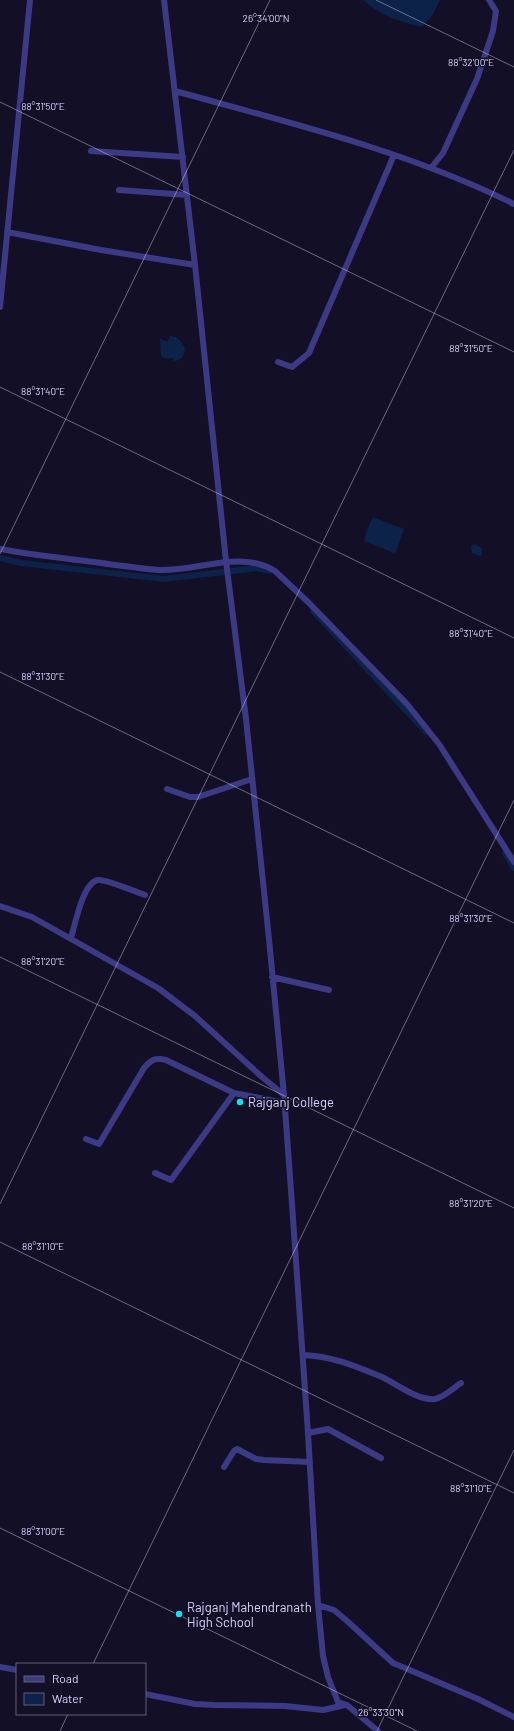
<svg xmlns="http://www.w3.org/2000/svg" width="514" height="1731" font-family="Barlow,sans-serif">
	<style>
		.water { fill: #0c2248 }
		.lines { fill: none; stroke-linecap: round; stroke-linejoin: round }
		.canal { stroke: #0c2248; stroke-width: 6 }
		.minor { stroke: #3d3a85; stroke-width: 6 }
		.ticks { fill: none; stroke: #d9d4ff; stroke-width: 1; stroke-opacity: 0.45 }
		.poi-dot { fill: #00e5ff; stroke: #130f26; stroke-width: 1.5 }
		.labels { text-anchor: middle; dominant-baseline: central; stroke-width: 3; stroke-linejoin: round; paint-order: stroke }
		.poi-label { font-size: 13px; fill: #d9d4ff; stroke: #130f26; text-anchor: start }
		.ticks-label { font-size: 10px; text-anchor: middle; fill: #d9d4ff; stroke: #130f26; stroke-width: 3; stroke-linejoin: round; paint-order: stroke }
	</style>
	<rect width="100%" height="100%" fill="#130f26"/>
	<path class="water" d="M363,0H440L432,16L422,27C397,21 383,17 363,0Z
		M170,336C179,337 181,341 185,348C184,356 182,360 174,361L172,358H164L161,356L160,338L167,342Z
		M373,517L404,529L396,552L394,553L364,541L367,530Z
		M474,544L482,548V555L480,556L472,553L471,546Z"/>
	<g class="lines">
		<path class="canal" d="M0,558L21,563L164,579L257,568L270,571
			M313,611L426,732
			M505,853L514,868"/>
		<path class="minor" d="M164,0L195,265L226,561L246,719L269,939L284,1095L292,1204L308,1433L318,1605L323,1656L328,1677L338,1702L347,1705L378,1731
			M175,91C290,123 407,151 514,204
			M91,151L183,157
			M431,168L443,153L477,79L493,31L496,11L489,0
			M119,190L187,195
			M7,232L101,250L195,265
			M0,307L30,0
			M278,362L292,367L309,353L394,155
			M0,549C31,555 63,558 94,562C115,565 137,568 158,570C197,572 239,549 275,571L309,603L407,704L439,744L514,862
			M167,789L190,797H198L252,779
			M0,906L32,917L158,988L195,1016L262,1077L284,1095
			M71,938C75,925 83,882 98,880C106,879 136,892 145,895
			M272,977L329,990
			M86,1139L99,1144L144,1068C151,1060 155,1057 166,1060L234,1093
			M155,1173L171,1180L234,1093L285,1103
			M303,1355C332,1356 355,1366 382,1377C397,1384 418,1401 435,1399C445,1397 453,1388 461,1383
			M308,1433L328,1429L381,1458
			M224,1467L234,1451L237,1449L256,1459L264,1460L310,1462
			M318,1605L334,1610L346,1620L393,1663L478,1699L514,1717
			M0,1667L17,1670
			M145,1694L195,1704L214,1705L285,1706L323,1710L345,1705"/>
	</g>
	<path class="ticks" d="M376,0L514,67M0,102L514,352M0,387L514,638M0,554L270,0M0,672L514,923M0,957L514,1208M0,1204L514,150M0,1242L514,1493M0,1528L417,1731M93,1664L514,800M60,1731L68,1714M377,1731L514,1450"/>
	<g class="poi-dot">
		<circle cx="240" cy="1102" r="4"/>
		<circle cx="179" cy="1614" r="4"/>
	</g>
	<g class="labels">
		<g class="poi-label">
			<text x="248" y="1102">Rajganj College</text>
			<text x="187" y="1607">Rajganj Mahendranath<tspan x="187" dy="15">High School</tspan></text>
		</g>
	</g>
	<g class="ticks-label">
		<text x="266" y="22">26°34'00"N</text>
		<text x="471" y="66">88°32'00"E</text>
		<text x="43" y="110">88°31'50"E</text>
		<text x="471" y="352">88°31'50"E</text>
		<text x="43" y="395">88°31'40"E</text>
		<text x="471" y="637">88°31'40"E</text>
		<text x="43" y="680">88°31'30"E</text>
		<text x="471" y="922">88°31'30"E</text>
		<text x="43" y="965">88°31'20"E</text>
		<text x="471" y="1207">88°31'20"E</text>
		<text x="43" y="1250">88°31'10"E</text>
		<text x="471" y="1492">88°31'10"E</text>
		<text x="43" y="1535">88°31'00"E</text>
		<text x="381" y="1716">26°33'30"N</text>
	</g>
	<rect x="16" y="1663" width="130" height="52" fill="#130f26" stroke="#625e7d"/>
	<rect x="24" y="1676" width="20" height="6" fill="#3d3a85" stroke="#625e7d"/>
	<text x="52" y="1683" font-size="12" fill="#d9d4ff">Road</text>
	<rect x="24" y="1693" width="20" height="12" fill="#0c2248" stroke="#625e7d"/>
	<text x="52" y="1703" font-size="12" fill="#d9d4ff">Water</text>
</svg>
